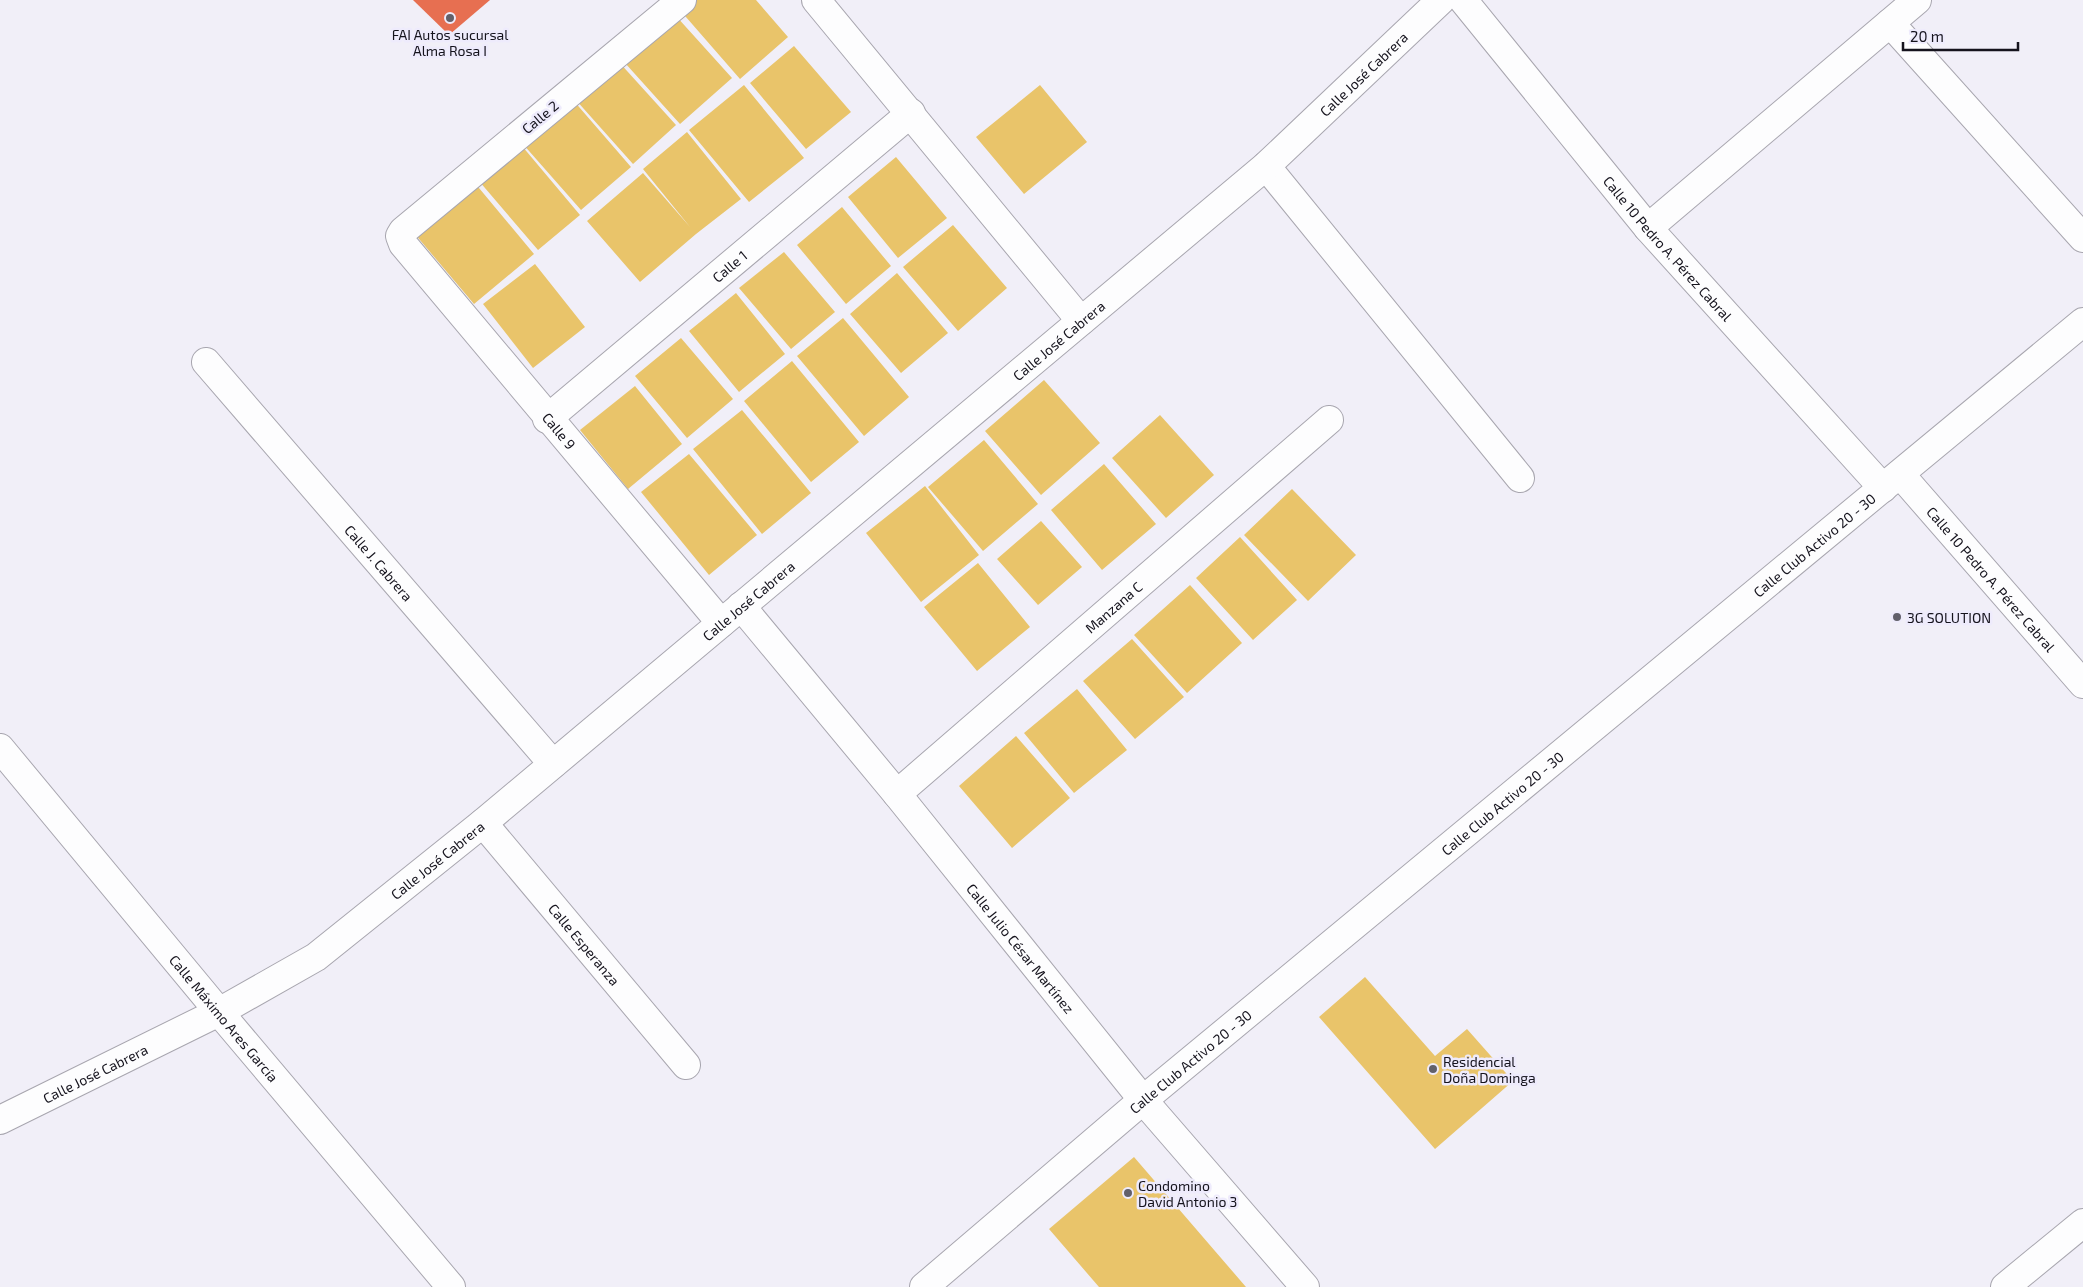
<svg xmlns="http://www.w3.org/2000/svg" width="2083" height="1287" font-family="'Exo 2',sans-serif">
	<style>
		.homes { fill: #e9c46a }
		.shops { fill: #e76f51 }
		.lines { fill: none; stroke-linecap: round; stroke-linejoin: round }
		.minor-casing { stroke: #a8a6af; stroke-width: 30 }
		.minor { stroke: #fdfdfe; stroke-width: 28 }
		.poi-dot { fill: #62606a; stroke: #eeebfc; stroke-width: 2 }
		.labels { text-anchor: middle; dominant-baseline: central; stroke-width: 5; stroke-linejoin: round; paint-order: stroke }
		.poi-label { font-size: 14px; fill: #15131d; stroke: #eeebfc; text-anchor: start }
		.street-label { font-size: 14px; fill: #15131d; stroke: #eeebfc }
	</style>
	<rect width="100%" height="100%" fill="#f1eff8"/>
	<path class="homes" d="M689,0H756L788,37L740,79L679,9Z
		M676,16L732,78L680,124L625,63Z
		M794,46L851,112L806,149L750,83Z
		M618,61L676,125L633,164L575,99Z
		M744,85L804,158L749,202L689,130Z
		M1040,85L1087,142L1024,194L976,137Z
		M573,100L631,167L581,210L522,143Z
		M687,132L741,199L696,234L640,282L587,221L643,173L690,227L643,169Z
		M522,146L580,215L538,250L479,181Z
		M896,157L947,218L898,258L848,197Z
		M474,182L534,254L474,304L414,233Z
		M842,207L891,266L846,304L797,245Z
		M953,225L1007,288L958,331L903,267Z
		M784,252L835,312L791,349L739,288Z
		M535,264L585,327L533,368L483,304Z
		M897,273L948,333L901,373L850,314Z
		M736,293L785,354L739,392L689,331Z
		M843,318L909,397L864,436L797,356Z
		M681,338L733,399L687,438L635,376Z
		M792,361L859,442L811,482L744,401Z
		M1044,380L1100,443L1041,495L985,431Z
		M635,386L682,444L628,489L580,430Z
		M742,410L811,493L762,534L693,449Z
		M1160,415L1214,475L1166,518L1112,458Z
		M984,440L1038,504L983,551L928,487Z
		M689,454L757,535L709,575L641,492Z
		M1104,464L1156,524L1102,570L1051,510Z
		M925,486L979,555L921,602L866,533Z
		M1292,489L1356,555L1308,601L1244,535Z
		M1041,521L1082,567L1038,605L997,559Z
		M1240,537L1297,600L1253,640L1196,578Z
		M978,563L1030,627L977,671L924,607Z
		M1190,585L1242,643L1187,693L1134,635Z
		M1132,639L1184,697L1135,739L1083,681Z
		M1077,689L1127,750L1074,793L1024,733Z
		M1016,736L1070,798L1012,848L959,786Z
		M1365,977L1435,1056L1467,1029L1513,1081L1435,1149L1319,1017Z
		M1134,1157L1246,1287H1099L1049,1229Z"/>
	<path class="shops" d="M413,0H490L449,35Z"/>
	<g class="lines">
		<g class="minor-casing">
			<g id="minor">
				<path id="s1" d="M682,0L403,231L400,236L403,244L721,623"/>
				<path d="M816,0L1081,321"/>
				<path id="s2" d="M1463,0L1648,228L1883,488"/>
				<path d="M1890,23L2083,238"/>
				<path d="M1266,166L1520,478"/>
				<path d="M1648,228L1917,0"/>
				<path id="s3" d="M206,362L553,764"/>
				<path id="s4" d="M547,419L911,113"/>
				<path id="s5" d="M1900,474L2083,684"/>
				<path id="s6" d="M741,606L897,794L1143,1100L1305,1287"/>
				<path id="s7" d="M0,748L219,1012L451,1287"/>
				<path id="s8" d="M897,794L1329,420"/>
				<path id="s9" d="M483,823L686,1065"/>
				<path id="s10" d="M0,1120L219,1012L316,957L483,823L1266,166L1441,0"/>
				<path id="s11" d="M924,1287L1143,1100L2083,322"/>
				<path d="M2005,1287L2083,1223"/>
			</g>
		</g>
		<use href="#minor" class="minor"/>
	</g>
	<g class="poi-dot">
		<circle cx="450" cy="18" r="5"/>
		<circle cx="1897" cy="617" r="5"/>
		<circle cx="1433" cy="1069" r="5"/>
		<circle cx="1128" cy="1193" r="5"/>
	</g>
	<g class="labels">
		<g class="poi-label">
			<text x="450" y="34" text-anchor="middle">FAI Autos sucursal<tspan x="450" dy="16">Alma Rosa I</tspan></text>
			<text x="1907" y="617">3G SOLUTION</text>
			<text x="1443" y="1061">Residencial<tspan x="1443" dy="16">Doña Dominga</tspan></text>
			<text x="1138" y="1185">Condomino<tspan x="1138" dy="16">David Antonio 3</tspan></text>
		</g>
		<g class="street-label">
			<text stroke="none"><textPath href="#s10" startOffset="1726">Calle José Cabrera</textPath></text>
			<text transform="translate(540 117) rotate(-40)">Calle 2</text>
			<text stroke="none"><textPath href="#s2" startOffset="322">Calle 10 Pedro A. Pérez Cabral</textPath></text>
			<text stroke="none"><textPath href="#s4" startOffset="238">Calle 1</textPath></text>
			<text stroke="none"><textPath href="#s10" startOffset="1321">Calle José Cabrera</textPath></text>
			<text stroke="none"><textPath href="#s1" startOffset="620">Calle 9</textPath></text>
			<text stroke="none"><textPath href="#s11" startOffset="1159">Calle Club Activo 20 - 30</textPath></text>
			<text stroke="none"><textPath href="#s3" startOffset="265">Calle J. Cabrera</textPath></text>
			<text stroke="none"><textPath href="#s5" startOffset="139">Calle 10 Pedro A. Pérez Cabral</textPath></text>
			<text stroke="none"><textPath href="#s10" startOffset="916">Calle José Cabrera</textPath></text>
			<text stroke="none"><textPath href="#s8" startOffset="286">Manzana C</textPath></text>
			<text stroke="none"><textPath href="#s11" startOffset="754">Calle Club Activo 20 - 30</textPath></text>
			<text stroke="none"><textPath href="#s10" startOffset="511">Calle José Cabrera</textPath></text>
			<text stroke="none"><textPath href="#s9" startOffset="158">Calle Esperanza</textPath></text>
			<text stroke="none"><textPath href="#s6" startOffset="442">Calle Julio César Martínez</textPath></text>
			<text stroke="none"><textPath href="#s7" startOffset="351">Calle Máximo Ares García</textPath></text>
			<text stroke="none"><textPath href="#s11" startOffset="349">Calle Club Activo 20 - 30</textPath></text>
			<text stroke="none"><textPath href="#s10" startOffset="106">Calle José Cabrera</textPath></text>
		</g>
	</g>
	<path d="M1903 42v8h115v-8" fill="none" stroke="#15131d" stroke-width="2.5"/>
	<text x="1910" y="42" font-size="15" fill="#15131d" stroke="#eeebfc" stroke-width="4" paint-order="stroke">20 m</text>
</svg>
